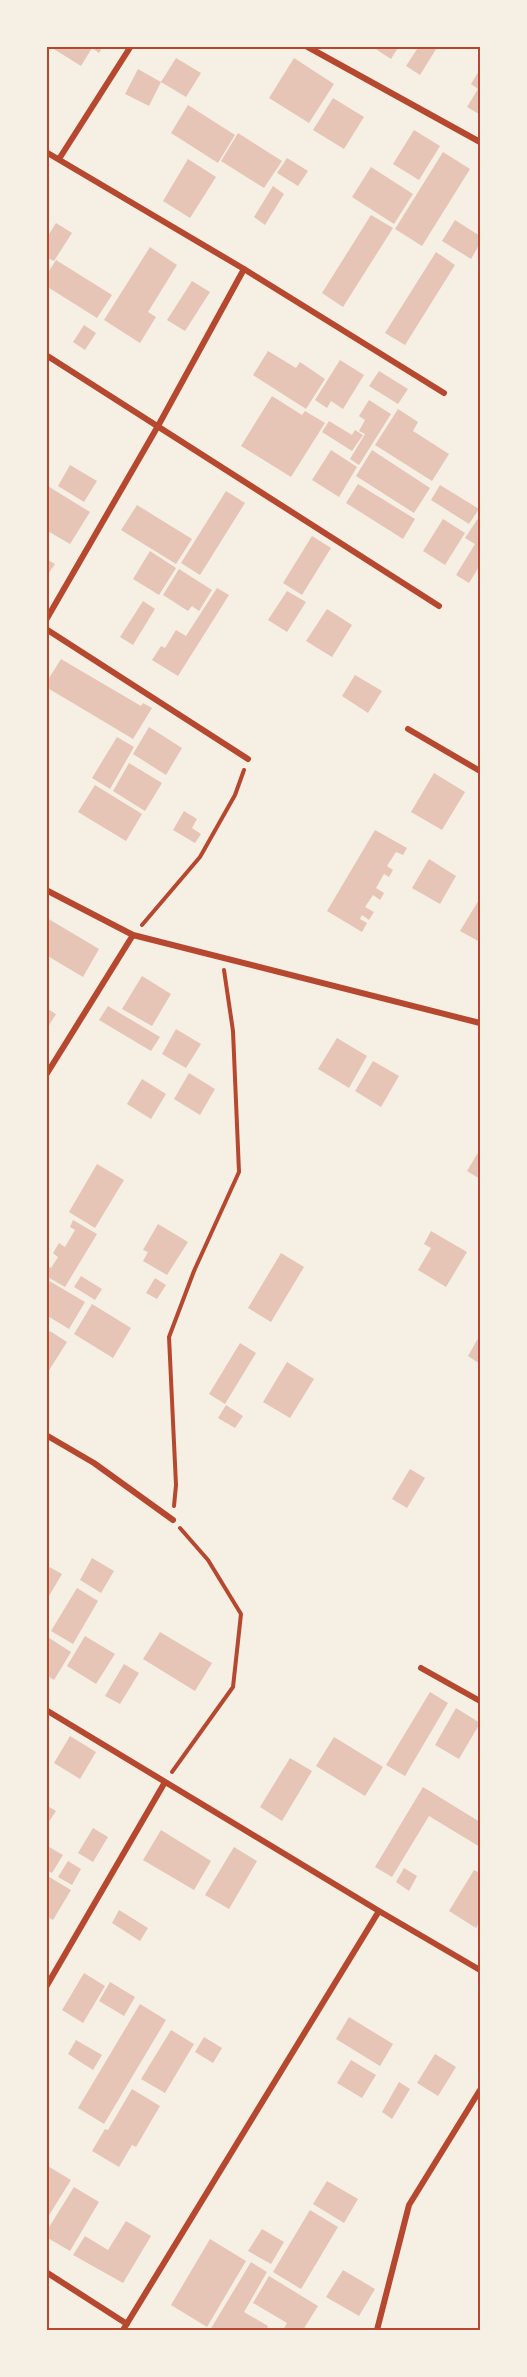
<svg xmlns="http://www.w3.org/2000/svg" width="527" height="2377" font-family="'Times New Roman',serif">
	<style>
		.building { fill: #e6c5b7 }
		.lines { fill: none; stroke-linecap: round; stroke-linejoin: round }
		.path { stroke: #b5482f; stroke-width: 4 }
		.minor { stroke: #b5482f; stroke-width: 6 }
		.neatline { fill: none; stroke: #b5482f; stroke-width: 2 }
	</style>
	<rect width="100%" height="100%" fill="#f6efe4"/>
	<path class="building" d="M49,46H103L99,53L92,48L81,66Z
		M371,46H399L391,59Z
		M419,46H438L420,75L406,66Z
		M176,58L201,73L186,97L161,82L149,106L125,94L138,69L161,82Z
		M294,58L334,84L309,123L269,98Z
		M480,69V111L479,114L467,107L478,89L471,84Z
		M333,98L364,117L344,149L313,130Z
		M188,105L235,135L218,163L171,133Z
		M414,130L440,146L419,180L393,164Z
		M238,133L282,161L264,188L221,161Z
		M443,152L470,169L422,246L395,229Z
		M287,158L308,171L298,186L277,173Z
		M188,159L216,177L190,218L163,201Z
		M371,167L413,194L394,224L352,197Z
		M273,186L284,194L265,225L254,217Z
		M371,215L393,228L343,307L322,293Z
		M455,220L480,236V243L471,259L442,241Z
		M56,223L72,233L54,261L46,257V239Z
		M150,247L177,265L148,312L156,317L140,343L104,320Z
		M436,252L455,265L405,345L385,333Z
		M56,260L112,295L97,318L46,286V276Z
		M192,281L210,292L185,331L167,320Z
		M84,325L96,333L85,350L73,342Z
		M268,351L296,368L300,362L325,379L306,409L253,375Z
		M340,360L364,375L343,409L331,401L327,408L315,400Z
		M379,371L408,389L398,404L369,386Z
		M272,396L302,415L305,411L325,423L291,477L241,446Z
		M369,400L391,414L359,465L350,459L365,434L359,431L365,420L359,416Z
		M398,409L418,422L413,431L449,454L432,481L375,445Z
		M329,421L352,435L355,430L363,435L352,451L322,432Z
		M331,450L357,467L339,497L312,480Z
		M372,450L430,488L414,513L356,476Z
		M70,465L97,481L84,502L58,486Z
		M358,484L415,519L403,539L346,503Z
		M46,485L90,512L70,544L46,530Z
		M440,485L479,509L469,524L431,500Z
		M226,491L245,503L200,575L181,563Z
		M137,505L192,539L176,564L121,530Z
		M479,517L480,518V565L469,583L456,575L475,544L465,538Z
		M443,519L465,533L445,565L423,551Z
		M312,536L331,548L302,595L283,583Z
		M150,551L176,568L159,595L133,579Z
		M46,559L55,564L46,577Z
		M179,569L212,590L199,611L192,606L188,611L163,595Z
		M217,588L229,595L178,676L152,660L161,646L165,648L176,630L186,636Z
		M287,591L306,602L287,632L268,620Z
		M143,601L155,609L133,645L120,637Z
		M327,609L352,625L332,657L306,641Z
		M61,659L141,706L143,703L152,708L133,739L46,687V683Z
		M355,675L382,691L368,713L342,696Z
		M149,727L182,748L166,775L133,754Z
		M117,737L134,747L110,789L92,778Z
		M129,763L162,783L145,811L113,791Z
		M434,773L465,792L442,830L411,812Z
		M95,785L142,814L126,841L78,812Z
		M184,811L197,819L192,828L201,834L195,843L173,830Z
		M375,830L407,848L403,855L396,852L387,866L393,870L389,877L384,874L376,888L384,893L380,900L373,895L365,907L374,912L369,920L362,915L360,919L367,923L362,932L327,911Z
		M429,859L456,876L440,904L412,888Z
		M480,898V942L460,931Z
		M47,918L99,949L83,977L46,955Z
		M142,976L171,994L152,1026L122,1009Z
		M108,1006L160,1037L151,1051L99,1020Z
		M46,1008L56,1014L46,1030Z
		M176,1029L201,1044L186,1068L162,1054Z
		M337,1038L367,1056L349,1088L318,1069Z
		M373,1061L399,1076L381,1107L355,1091Z
		M189,1073L215,1089L200,1115L174,1099Z
		M142,1079L166,1094L151,1119L127,1104Z
		M479,1151L480,1152V1179L467,1171Z
		M97,1164L124,1180L95,1228L69,1212Z
		M73,1220L97,1234L65,1287L46,1276V1266L51,1268L58,1257L53,1253L59,1243L65,1247L75,1230L70,1227Z
		M158,1224L188,1242L167,1275L143,1261L148,1252L143,1250Z
		M431,1231L467,1252L446,1287L418,1270L431,1248L424,1244Z
		M281,1253L304,1267L271,1322L248,1308Z
		M81,1276L102,1289L95,1300L74,1287Z
		M155,1278L166,1285L157,1299L146,1293Z
		M46,1279L85,1302L69,1329L46,1315Z
		M92,1304L131,1328L113,1358L74,1334Z
		M50,1331L67,1342L46,1375V1337Z
		M480,1335V1364L468,1356Z
		M240,1343L256,1353L225,1404L209,1394Z
		M287,1362L314,1379L290,1418L263,1402Z
		M226,1405L243,1416L235,1428L218,1418Z
		M410,1469L425,1478L407,1508L392,1499Z
		M92,1558L114,1571L101,1593L80,1580Z
		M46,1565L62,1574L46,1601Z
		M77,1588L98,1601L73,1644L51,1631Z
		M160,1632L212,1663L195,1691L143,1659Z
		M46,1636L71,1652L54,1680L46,1675Z
		M85,1636L115,1654L96,1684L67,1666Z
		M124,1664L139,1673L120,1704L105,1696Z
		M430,1692L448,1703L405,1776L386,1765Z
		M456,1708L480,1723L459,1759L435,1745Z
		M70,1736L96,1752L80,1779L54,1763Z
		M334,1737L383,1767L365,1796L316,1766Z
		M290,1758L312,1771L282,1821L260,1807Z
		M423,1787L480,1822V1847L429,1816L392,1877L375,1867Z
		M46,1805L56,1811L46,1826Z
		M93,1828L108,1837L93,1862L78,1853Z
		M161,1830L211,1861L194,1890L143,1860Z
		M49,1847L63,1855L52,1873L46,1870V1851Z
		M234,1847L257,1861L229,1909L205,1895Z
		M68,1861L81,1869L72,1885L58,1877Z
		M404,1868L417,1876L409,1891L396,1882Z
		M474,1870L480,1873V1921L476,1928L449,1911Z
		M46,1875L71,1890L53,1920L46,1916Z
		M119,1910L148,1928L140,1941L112,1923Z
		M84,1973L105,1986L83,2023L62,2010Z
		M110,1982L135,1997L124,2016L99,2001Z
		M140,2004L166,2020L104,2124L78,2108Z
		M349,2017L393,2044L380,2066L336,2039Z
		M171,2030L194,2044L165,2093L141,2079Z
		M204,2037L222,2048L213,2063L195,2052Z
		M76,2040L102,2055L93,2070L68,2054Z
		M435,2054L456,2067L438,2096L417,2083Z
		M351,2060L376,2075L362,2098L337,2083Z
		M399,2082L410,2089L392,2119L382,2112Z
		M132,2089L160,2106L136,2147L132,2145L119,2167L92,2151L105,2129L108,2130Z
		M46,2165L71,2180L46,2220Z
		M327,2181L358,2199L344,2223L313,2204Z
		M74,2187L99,2202L70,2251L46,2237V2232Z
		M310,2210L338,2227L301,2289L273,2272Z
		M126,2221L151,2236L123,2283L73,2255L85,2236L108,2250Z
		M262,2229L284,2242L271,2264L248,2251Z
		M210,2239L246,2261L207,2327L171,2305Z
		M251,2262L267,2272L244,2312L268,2326L266,2330H210Z
		M343,2270L375,2289L359,2316L326,2297Z
		M269,2276L318,2306L303,2330H283L287,2323L253,2303Z"/>
	<g class="lines">
		<path class="path" d="M142,925L200,857L235,795L244,770
			M174,1506L176,1485L169,1337L194,1271L239,1172L233,1031L224,970
			M172,1772L233,1687L241,1614L208,1560L180,1528"/>
		<path class="minor" d="M306,46L480,142
			M46,152L244,269L444,393
			M59,159L131,46
			M46,355L439,606
			M46,620L158,426L244,269
			M46,629L248,759
			M408,729L480,771
			M46,890L133,935L480,1023
			M46,1075L133,935
			M46,1435L94,1463L173,1520
			M421,1668L480,1701
			M46,1710L379,1911L480,1970
			M46,1987L165,1782
			M46,2272L127,2324
			M123,2330L379,1911
			M377,2330L409,2205L480,2090"/>
	</g>
	<rect width="527" height="2377" fill="none" stroke="#f6efe4" stroke-width="96"/>
	<rect x="48" y="48" width="431" height="2281" class="neatline"/>
</svg>
